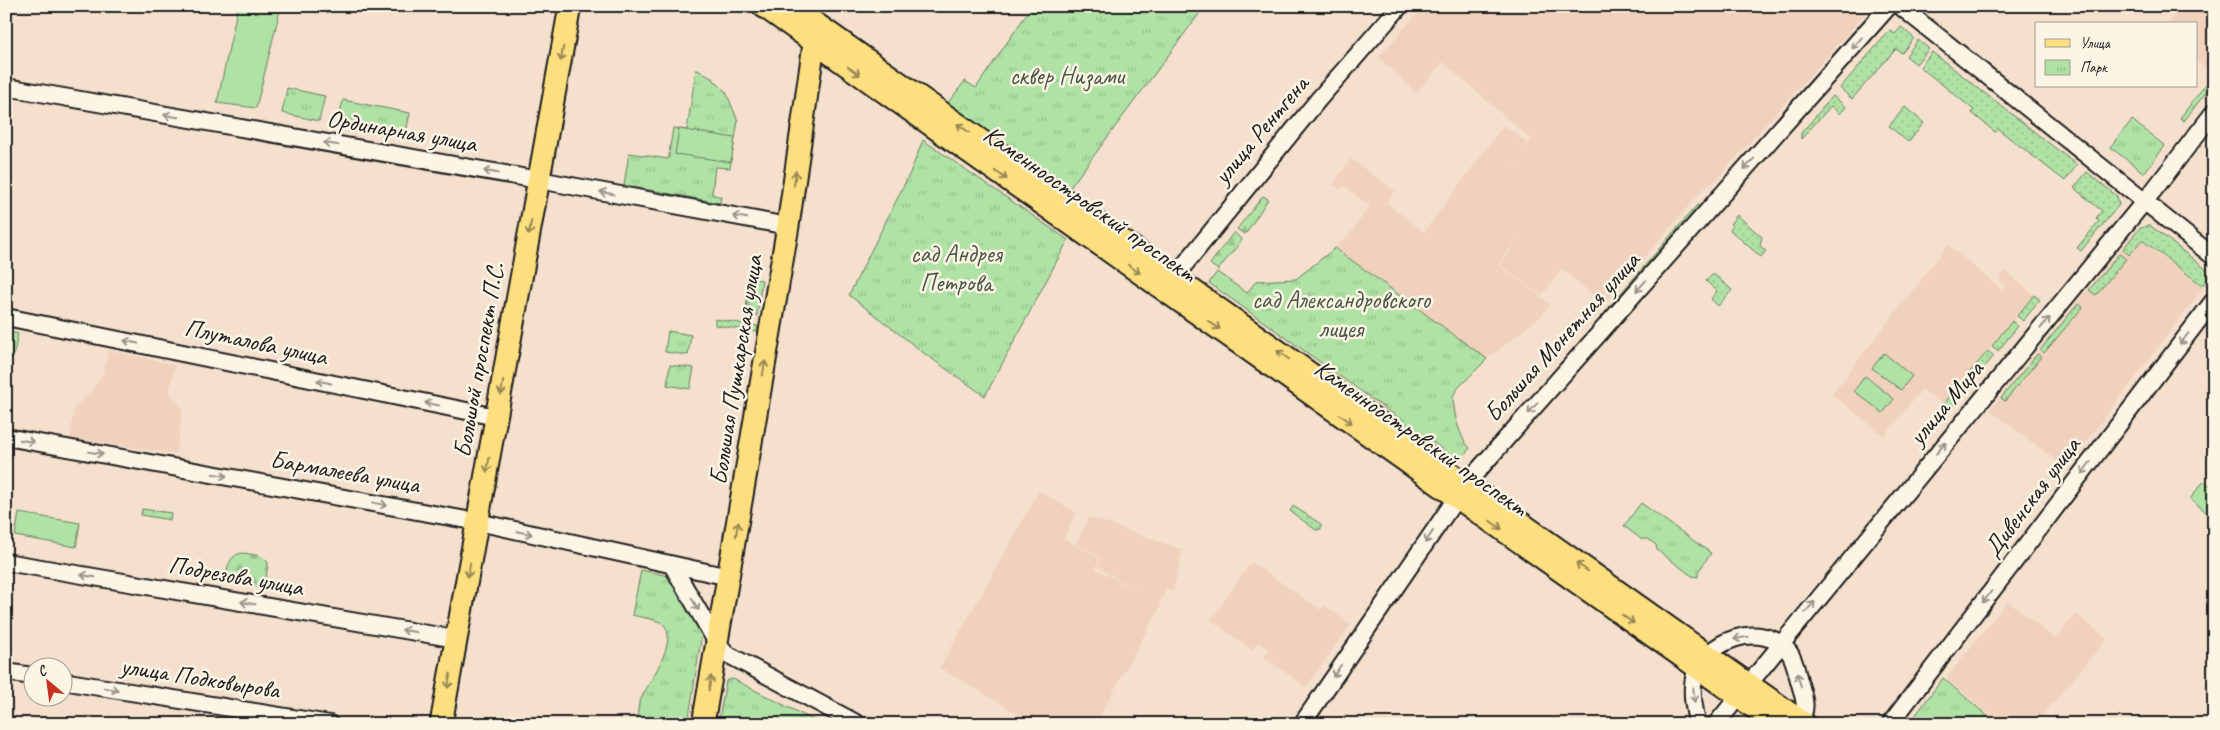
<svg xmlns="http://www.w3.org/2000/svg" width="2220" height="730" font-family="Caveat,sans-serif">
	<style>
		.built { fill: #efd1bc }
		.grass { fill: url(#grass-dots); stroke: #667f60 }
		.forest { fill: url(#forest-firs); stroke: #667f60 }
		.park { fill: url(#park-tufts); stroke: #667f60 }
		.pitch { fill: #afe2a4; stroke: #667f60 }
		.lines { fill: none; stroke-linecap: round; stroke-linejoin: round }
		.minor-casing { stroke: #1c1c1c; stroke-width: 20 }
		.major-casing { stroke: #1c1c1c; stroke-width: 25 }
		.minor { stroke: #fcf5e5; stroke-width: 16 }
		.major { stroke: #fddf80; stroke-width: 21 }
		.oneway { stroke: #97938b }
		.oneway2 { stroke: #988753 }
		.labels { text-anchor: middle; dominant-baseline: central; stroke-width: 5; stroke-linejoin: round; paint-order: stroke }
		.park-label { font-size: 25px; fill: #485745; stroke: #fcf5e5 }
		.street-label { font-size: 25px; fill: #1c1c1c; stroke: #fcf5e5 }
	</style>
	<defs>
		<pattern id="grass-dots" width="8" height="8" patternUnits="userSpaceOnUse" patternTransform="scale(1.25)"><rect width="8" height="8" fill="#afe2a4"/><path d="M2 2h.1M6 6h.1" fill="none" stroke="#96c18d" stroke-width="1.8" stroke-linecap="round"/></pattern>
		<pattern id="forest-firs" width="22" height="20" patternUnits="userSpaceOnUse" patternTransform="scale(1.25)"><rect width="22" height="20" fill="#afe2a4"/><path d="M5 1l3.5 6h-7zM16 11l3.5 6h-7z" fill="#96c18d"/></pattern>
		<pattern id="park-tufts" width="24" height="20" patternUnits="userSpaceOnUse" patternTransform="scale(1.25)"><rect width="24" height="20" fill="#afe2a4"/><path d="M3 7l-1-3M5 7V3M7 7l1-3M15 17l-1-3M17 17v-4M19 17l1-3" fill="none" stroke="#96c18d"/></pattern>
	</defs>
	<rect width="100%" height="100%" fill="#f4e0cd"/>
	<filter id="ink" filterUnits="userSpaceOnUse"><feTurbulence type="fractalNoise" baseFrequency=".02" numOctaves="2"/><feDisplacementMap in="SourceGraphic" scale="10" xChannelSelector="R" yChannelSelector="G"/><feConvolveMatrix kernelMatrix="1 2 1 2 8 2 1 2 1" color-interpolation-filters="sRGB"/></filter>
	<g filter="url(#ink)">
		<path class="built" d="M1424,6H1872L1714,182L1704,188L1604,304L1562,269L1541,296L1500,265L1518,239L1506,231L1517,239L1498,265L1550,304L1541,316L1487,359L1458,388L1453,396L1459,428L1465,444L1470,448L1459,461L1209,283L1217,272L1247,293L1256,281L1296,279L1335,248L1350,234L1370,206L1344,186L1341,190L1333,184L1351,159L1395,191L1386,203L1424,232L1504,125L1528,144L1511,168L1532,140L1443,62L1416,93L1379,57Z
			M2181,6H2214V74L2196,61V24H2168Z
			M2133,234L2203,288L2066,468L1990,410Z
			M1948,245L2002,290L2006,286L1999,280L2005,271L2034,295L1943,405L1922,389L1884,436L1832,394Z
			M108,350L175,365L169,393L183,409L176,454L70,438L74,409L92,391L103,374Z
			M1039,491L1077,513L1063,538L1100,559L1095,568L1138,592L1097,566L1101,558L1076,544L1089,517L1183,550L1173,591L1167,588L1159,603L1161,605L1095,724H1067L1065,722L1035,724L940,668Z
			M1251,562L1321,610L1325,606L1351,624L1306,687L1264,657L1269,650L1258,642L1252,650L1211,620Z
			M2008,601L2055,639L2076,614L2107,639L2035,724H2000L1946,678Z"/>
		<path class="grass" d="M1901,27L1914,38L1902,53L1896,49L1852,99L1840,88L1890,30L1895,34Z
			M1918,40L1929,49L1916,64L1906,56Z
			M1932,52L2077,165L2065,181L1998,129L1995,132L1972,113L1974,110L1920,67Z
			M1833,96L1846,107L1840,114L1831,106L1801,139V133Z
			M1905,107L1924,123L1908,142L1889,126Z
			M2087,172L2117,196L2119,205L2081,251L2077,248L2099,221L2096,218L2102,211L2074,188Z
			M1697,205L1700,207L1611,309L1609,307Z
			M1737,215L1762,237L1760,246L1766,251L1761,257L1730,230L1733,226L1730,224Z
			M2146,226H2151L2207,270L2209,276L2203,286L2142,240L2129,255L2123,249L2139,229Z
			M2119,254L2126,259L2096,295L2089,290Z
			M1712,275H1715L1732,290L1718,306L1711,299L1717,291L1706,281Z
			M2034,295L2040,300L2023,321L2017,316Z
			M2078,304L2083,307L2044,353L2040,350Z
			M2012,321L2018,326L1998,351L1992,346Z
			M1988,351L1994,356L1973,380L1967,375Z
			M2037,354L2041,357L2005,401L2001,398Z
			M1961,383L1968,388L1949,410L1943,405Z
			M1293,506L1321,524V529L1316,530L1290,511Z
			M142,509L171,513L170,520L141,515Z"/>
		<path class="forest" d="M1263,196L1268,199L1247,232L1244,234L1237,229Z
			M1234,232L1242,240L1218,270L1210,264Z
			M750,279L762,280L757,316L745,315Z
			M715,319L758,326L757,332L715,325Z
			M244,553L260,556L268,562L265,588L225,581C228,568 228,554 244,553Z"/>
		<path class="park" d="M1032,6H1205L1069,189L947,104L965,81L976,88Z
			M696,69L713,79L726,92L738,121L730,168L715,167L712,194L721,197L720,203L624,185L629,153L668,159L673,128L687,130Z
			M2206,84L2210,87L2184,121L2180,118Z
			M287,88L325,96L319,121L282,113Z
			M343,100L410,113L405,138L338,124Z
			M2132,120L2165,146L2144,173L2110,147Z
			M923,140L1068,240L985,396L925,354L849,295L910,173Z
			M1335,248L1487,359L1458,388L1453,396C1453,411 1459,438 1470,448L1459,461L1209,283L1217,272L1247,293L1256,281L1296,279Z
			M6,331L18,334L13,358L6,356Z
			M668,331L691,335L688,355L665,352Z
			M670,365L694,368L690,389L667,385Z
			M2204,481L2214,489V513L2211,516L2190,499Z
			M1641,503L1711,553L1698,572V577L1692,576L1657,550L1656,545L1648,539H1641L1624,526Z
			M641,570L670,576L702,633L688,724H638C638,717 637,707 640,701C646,686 682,638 662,623C654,619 640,617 632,615Z
			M1943,678L1997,724H1909Z
			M733,679L821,724H718L726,681Z"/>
		<path class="pitch" d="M238,6H281L256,108L217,103Z
			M679,129L735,138L731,162L675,154Z
			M1884,353L1912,376L1901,390L1872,368Z
			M1865,376L1894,399L1883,413L1854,391Z
			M19,513L80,523L76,547L15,536Z"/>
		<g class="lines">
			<g class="minor-casing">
				<path id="minor" d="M1900,6L2214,257
					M6,87L539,180L788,226
					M1168,285L1318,100L1400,6
					M6,317L496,417
					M6,437L478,522L729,577
					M6,562L457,639
					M672,565L717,643L727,654L858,724
					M6,672L32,676
					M62,681L330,724
					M1302,724L1466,484L1889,6
					M1698,724C1694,711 1691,692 1694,678C1704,640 1762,619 1789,652C1795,660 1797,674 1800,684C1805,700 1808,710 1798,724
					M1716,724L2153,191L2214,112
					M1890,724L2214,300"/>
			</g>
			<g class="major-casing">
				<path id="major" d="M763,6L1777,724
					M791,6L1805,724
					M441,724L570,6
					M703,724L788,226L816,30"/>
			</g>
			<use href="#minor" class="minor"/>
			<use href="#major" class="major"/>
		</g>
		<defs><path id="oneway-shaft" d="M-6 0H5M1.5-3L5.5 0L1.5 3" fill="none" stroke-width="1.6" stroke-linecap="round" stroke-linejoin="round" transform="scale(1.25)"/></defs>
		<g class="oneway">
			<use href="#oneway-shaft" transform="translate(1857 43) rotate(131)"/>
			<use href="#oneway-shaft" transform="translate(171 116) rotate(-170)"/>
			<use href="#oneway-shaft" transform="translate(331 144) rotate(-170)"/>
			<use href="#oneway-shaft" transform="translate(1749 164) rotate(132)"/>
			<use href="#oneway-shaft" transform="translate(491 172) rotate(-170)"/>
			<use href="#oneway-shaft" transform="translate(607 193) rotate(-169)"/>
			<use href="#oneway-shaft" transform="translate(740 217) rotate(-170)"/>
			<use href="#oneway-shaft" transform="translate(1641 286) rotate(132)"/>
			<use href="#oneway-shaft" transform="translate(2045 323) rotate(-50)"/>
			<use href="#oneway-shaft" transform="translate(2184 339) rotate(127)"/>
			<use href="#oneway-shaft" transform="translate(131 342) rotate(-168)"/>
			<use href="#oneway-shaft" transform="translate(324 382) rotate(-168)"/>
			<use href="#oneway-shaft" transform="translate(432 404) rotate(-168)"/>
			<use href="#oneway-shaft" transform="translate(1533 408) rotate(131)"/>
			<use href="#oneway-shaft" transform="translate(27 441) rotate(10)"/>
			<use href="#oneway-shaft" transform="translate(1941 448) rotate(-50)"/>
			<use href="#oneway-shaft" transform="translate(96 453) rotate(10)"/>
			<use href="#oneway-shaft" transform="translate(2086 468) rotate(127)"/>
			<use href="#oneway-shaft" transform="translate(220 475) rotate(10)"/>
			<use href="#oneway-shaft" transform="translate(380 504) rotate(11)"/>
			<use href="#oneway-shaft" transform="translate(525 533) rotate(12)"/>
			<use href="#oneway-shaft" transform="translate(1429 537) rotate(124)"/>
			<use href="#oneway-shaft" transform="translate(88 576) rotate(-170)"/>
			<use href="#oneway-shaft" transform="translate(1987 597) rotate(127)"/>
			<use href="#oneway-shaft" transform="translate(248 603) rotate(-170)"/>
			<use href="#oneway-shaft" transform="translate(695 604) rotate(60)"/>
			<use href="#oneway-shaft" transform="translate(1810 607) rotate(-50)"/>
			<use href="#oneway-shaft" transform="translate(409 631) rotate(-170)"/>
			<use href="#oneway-shaft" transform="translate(1741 638) rotate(171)"/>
			<use href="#oneway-shaft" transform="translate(1337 671) rotate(124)"/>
			<use href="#oneway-shaft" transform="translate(1799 680) rotate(-107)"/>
			<use href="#oneway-shaft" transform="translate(111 689) rotate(9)"/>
			<use href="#oneway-shaft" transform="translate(1694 695) rotate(84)"/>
		</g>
		<g class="oneway2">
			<use href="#oneway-shaft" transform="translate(562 54) rotate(100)"/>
			<use href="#oneway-shaft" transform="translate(854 71) rotate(35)"/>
			<use href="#oneway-shaft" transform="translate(963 128) rotate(-145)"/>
			<use href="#oneway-shaft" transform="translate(1001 175) rotate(35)"/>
			<use href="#oneway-shaft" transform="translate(795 178) rotate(-82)"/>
			<use href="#oneway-shaft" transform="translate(530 228) rotate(100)"/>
			<use href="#oneway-shaft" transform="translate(1134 269) rotate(35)"/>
			<use href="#oneway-shaft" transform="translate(1214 325) rotate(35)"/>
			<use href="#oneway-shaft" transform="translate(1283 355) rotate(-145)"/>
			<use href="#oneway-shaft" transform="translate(764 368) rotate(-80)"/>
			<use href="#oneway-shaft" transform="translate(502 388) rotate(100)"/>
			<use href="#oneway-shaft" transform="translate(1346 419) rotate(35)"/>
			<use href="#oneway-shaft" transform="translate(488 465) rotate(100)"/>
			<use href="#oneway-shaft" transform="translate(1496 525) rotate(35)"/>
			<use href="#oneway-shaft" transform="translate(737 529) rotate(-80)"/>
			<use href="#oneway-shaft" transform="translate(1582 567) rotate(-145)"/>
			<use href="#oneway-shaft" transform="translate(469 570) rotate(100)"/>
			<use href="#oneway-shaft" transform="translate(1628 619) rotate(35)"/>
			<use href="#oneway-shaft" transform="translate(449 681) rotate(100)"/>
			<use href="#oneway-shaft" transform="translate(710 683) rotate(-80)"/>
		</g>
	</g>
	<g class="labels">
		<g class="park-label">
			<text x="1067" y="76">сквер Низами</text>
			<text x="956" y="254">сад Андрея<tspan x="956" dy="29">Петрова</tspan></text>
			<text x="1341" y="300">сад Александровского<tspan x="1341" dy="29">лицея</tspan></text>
		</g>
		<g class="street-label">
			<text transform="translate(1261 130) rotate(-50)">улица Рентгена</text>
			<text transform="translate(402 131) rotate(10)">Ординарная улица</text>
			<text transform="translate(1090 204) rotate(35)">Каменноостровский проспект</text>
			<text transform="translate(1562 337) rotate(-48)">Большая Монетная улица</text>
			<text transform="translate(256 342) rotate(12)">Плуталова улица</text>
			<text transform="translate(479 360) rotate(-80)">Большой проспект П.С.</text>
			<text transform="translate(736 370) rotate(-81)">Большая Пушкарская улица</text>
			<text transform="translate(1946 403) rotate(-50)">улица Мира</text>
			<text transform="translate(1421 438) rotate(35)">Каменноостровский проспект</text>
			<text transform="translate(345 472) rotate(10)">Бармалеева улица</text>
			<text transform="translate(2032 497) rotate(-53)">Дивенская улица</text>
			<text transform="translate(236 576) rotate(10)">Подрезова улица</text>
			<text transform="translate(200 678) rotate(9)">улица Подковырова</text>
		</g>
	</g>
	<rect width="2220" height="730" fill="none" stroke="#fcf5e5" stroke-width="25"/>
	<rect x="12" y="12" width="2195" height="705" fill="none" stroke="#1c1c1c" stroke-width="2" filter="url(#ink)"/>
	<rect x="2035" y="22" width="162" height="65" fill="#fcf5e5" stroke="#a29e95"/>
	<rect x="2045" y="39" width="25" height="8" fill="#fddf80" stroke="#a29e95"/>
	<text x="2080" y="48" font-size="15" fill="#1c1c1c">Улица</text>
	<rect x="2045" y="60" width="25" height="15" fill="url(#park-tufts)" stroke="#a29e95"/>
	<text x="2080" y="72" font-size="15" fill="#1c1c1c">Парк</text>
	<g transform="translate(48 682) rotate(331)"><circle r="24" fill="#fcf5e5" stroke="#a29e95"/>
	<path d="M0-4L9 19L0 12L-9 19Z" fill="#c8321e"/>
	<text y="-8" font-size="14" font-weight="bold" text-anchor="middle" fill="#1c1c1c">С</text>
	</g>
</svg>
